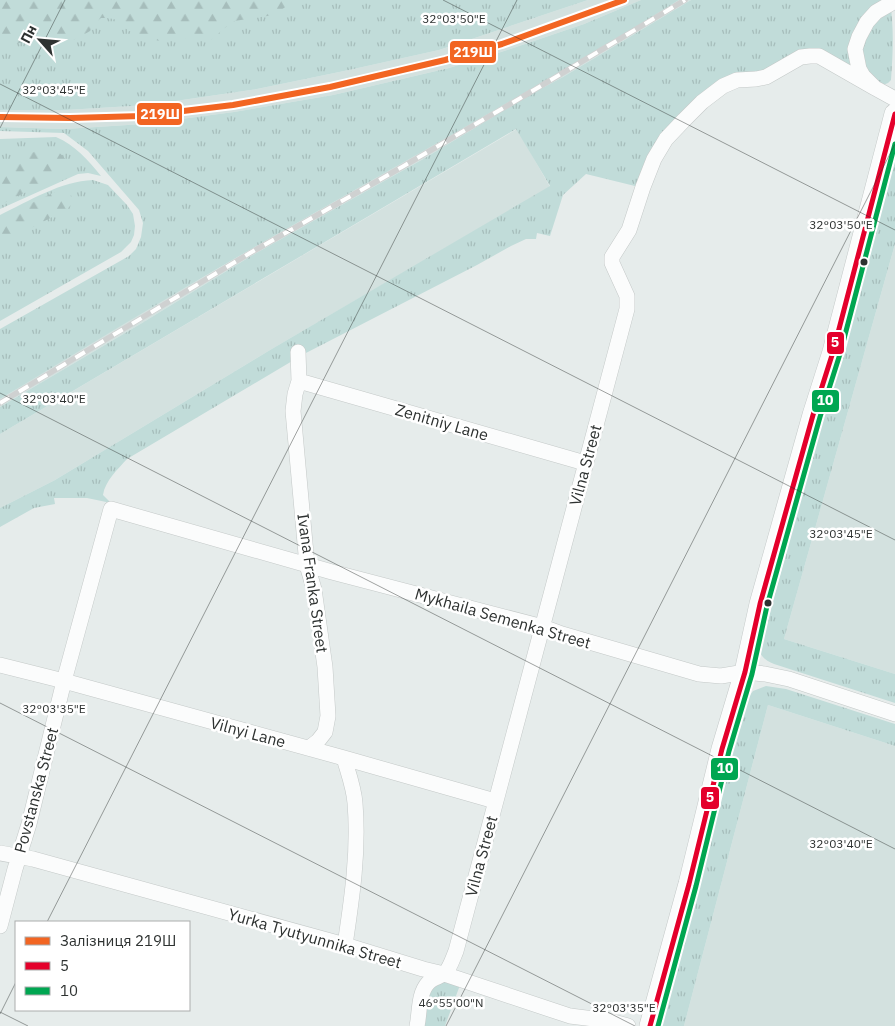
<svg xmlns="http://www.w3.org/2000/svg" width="895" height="1026" font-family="'IBM Plex Sans',sans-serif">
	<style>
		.built { fill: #d3e1df }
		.grass { fill: url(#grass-tufts) }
		.forest { fill: url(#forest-firs) }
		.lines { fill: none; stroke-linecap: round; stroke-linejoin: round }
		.street-casing { stroke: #c4c9c8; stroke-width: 16 }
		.secondary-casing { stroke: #c4c9c8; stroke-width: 22 }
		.street { stroke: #fbfcfc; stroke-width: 15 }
		.secondary { stroke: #fbfcfc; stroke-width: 21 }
		.rail-casing { stroke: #cfd1d1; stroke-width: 5.5 }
		.rail { stroke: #fff; stroke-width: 4; stroke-dasharray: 11; stroke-linecap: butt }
		.bus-1-casing { stroke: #fff; stroke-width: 9 }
		.bus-2-casing { stroke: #fff; stroke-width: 9 }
		.bus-1 { stroke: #e4002b; stroke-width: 5 }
		.bus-2 { stroke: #00a651; stroke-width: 5 }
		.rail-1-casing { stroke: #fff; stroke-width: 10 }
		.rail-1 { stroke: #f26522; stroke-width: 6 }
		.ticks { fill: none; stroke: #2e3231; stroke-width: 1; stroke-opacity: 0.45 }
		.bus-dot { fill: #2e3231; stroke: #fff; stroke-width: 2 }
		.labels { text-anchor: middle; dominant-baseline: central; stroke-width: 5; stroke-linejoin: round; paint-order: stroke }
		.street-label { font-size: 16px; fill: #2e3231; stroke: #fff }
		.ticks-label { font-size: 12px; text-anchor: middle; fill: #2e3231; stroke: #fff; stroke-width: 5; stroke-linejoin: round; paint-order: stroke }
		.line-badge { stroke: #fff; stroke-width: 2 }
		.badge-label { font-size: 14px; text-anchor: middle; font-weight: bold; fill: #fff }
	</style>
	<defs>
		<pattern id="grass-tufts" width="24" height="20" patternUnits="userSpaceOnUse" patternTransform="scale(1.25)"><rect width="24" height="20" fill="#c1dcd9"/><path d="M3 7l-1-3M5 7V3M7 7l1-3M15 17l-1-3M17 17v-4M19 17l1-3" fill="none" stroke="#a6bdbb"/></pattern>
		<pattern id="forest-firs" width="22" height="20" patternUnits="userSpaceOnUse" patternTransform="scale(1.25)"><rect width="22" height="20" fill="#c1dcd9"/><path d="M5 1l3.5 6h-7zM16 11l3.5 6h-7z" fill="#a6bdbb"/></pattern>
	</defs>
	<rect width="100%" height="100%" fill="#e6eceb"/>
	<path class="built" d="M588,0H641L584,24L501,52L449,68L333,95L234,112L143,124L65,129L0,127V110H66L148,105L257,89L349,70L439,50Z
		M679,0H691L563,77L529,95L425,158L251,256L142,323L0,407V399L137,315L527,91Z
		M517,129L550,187L270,350L55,480L0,508V434Z
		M895,244V674L784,639Z
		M768,705L895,746V1026H684Z"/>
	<path class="grass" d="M0,0H588L439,50L349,70L257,89L148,105L66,110H0Z
		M641,0H679C538,88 392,168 248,251C164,299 83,349 0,399V329L129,256L136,249L141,237L143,223L139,210L88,151L64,133L0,131V127L65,129L143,124L234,112L333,95L449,68L501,52L584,24Z
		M691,0H890C894,28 893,52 891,80L888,83L883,85L819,51L700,100L639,187L586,174L563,195L550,236L537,233L536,239H526L511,246L477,265L304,354L127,459C118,469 105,481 103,495L111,503L87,498H54L55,504L34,508L0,527V508L55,480L270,350L550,186L516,129L0,434V407L142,323L251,256L425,158L529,95L563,77Z
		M56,137C75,145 88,160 101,176L88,173L78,174L0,209V139Z
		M895,141V244L784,639L895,674V703L774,664C768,661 761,658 760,651Z
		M93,180L108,185L127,205L133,214L135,226L134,235L131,242L121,252L0,321V215C29,201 61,181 93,180Z
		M766,686L786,689L895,724V746L768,705L684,1026H659L730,754L748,698L753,691Z
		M443,982H448L460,985L445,1026H422L426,997L432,987Z"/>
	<path class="forest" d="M0,0H298L291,3L274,15L234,21L226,27L211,40L204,41L196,38L159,41L129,31L114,19L106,18H101L95,23L90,31L78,38L67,42L34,41L5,45L0,43Z
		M49,149C60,150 69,160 68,171L0,205C0,197 0,187 1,180C7,162 31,150 49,149Z
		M57,191C66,190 72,193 74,202L68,208L60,213L0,244V218Z"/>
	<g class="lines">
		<g class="street-casing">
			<path id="street" d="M895,1L876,12L867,22L859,37L855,49L859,69L863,76L875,88L895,99
				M298,352L299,381L295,394L293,411L307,565L314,589L325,667L328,716L325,732L318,741L309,748
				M299,381L585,463
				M0,665L64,681L344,758L495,801
				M344,758C348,772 354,788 355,803C359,851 352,898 345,945
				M0,853L33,859L345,945L423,969L444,974L570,1016L610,1021L628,1026
				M0,926L15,869L29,824L64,681L111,509L332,572L543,627L562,634L699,674L721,676L745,672L765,674L789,679L895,714
				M417,1026C420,1013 418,994 428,983C432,978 440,977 445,973C450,968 453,958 456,951L627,309V296L612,263V257L629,230L643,187L654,159L666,139L684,120L702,102L723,86L737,80L756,79L766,77L801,57L810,56H819L875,88"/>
		</g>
		<g class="secondary-casing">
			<path id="secondary" d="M650,1026L689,884L722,749L745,672L760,604L813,415L833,352L895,114"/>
		</g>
		<use href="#street" class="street"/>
		<use href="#secondary" class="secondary"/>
		<g class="rail-casing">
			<path id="rail" d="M0,403L250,253L402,167L529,93L685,0"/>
		</g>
		<use href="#rail" class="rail"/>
		<g class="bus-1-casing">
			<path id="bus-1" d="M650,1026L689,884L722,749L745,672L760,604L813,415L833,352L895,114"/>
		</g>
		<g class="bus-2-casing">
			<path id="bus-2" d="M658,1026L696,886L729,751L752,674L767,606L820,417L840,354L895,144"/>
		</g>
		<use href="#bus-1" class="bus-1"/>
		<use href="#bus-2" class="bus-2"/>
		<g class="rail-1-casing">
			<path id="rail-1" d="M0,117L70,118L142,116L233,105L330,87L445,60L502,44L624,0"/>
		</g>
		<use href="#rail-1" class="rail-1"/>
	</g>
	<path class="ticks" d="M443,0L895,230M0,84L895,540M0,128L65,0M0,393L895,849M0,703L635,1026M47,922L517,0M0,1012L28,1026M0,1014L16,982M446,1026L895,144"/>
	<g class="bus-dot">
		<circle cx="864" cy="262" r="4.5"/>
		<circle cx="768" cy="603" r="4.5"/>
	</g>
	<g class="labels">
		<g class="street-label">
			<text transform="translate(442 422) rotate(16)">Zenitniy Lane</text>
			<text transform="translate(585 465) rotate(-75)">Vilna Street</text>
			<text transform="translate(313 583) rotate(82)">Ivana Franka Street</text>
			<text transform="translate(503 618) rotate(16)">Mykhaila Semenka Street</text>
			<text transform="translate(248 732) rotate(15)">Vilnyi Lane</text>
			<text transform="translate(36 790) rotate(-75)">Povstanska Street</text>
			<text transform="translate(481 856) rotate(-75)">Vilna Street</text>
			<text transform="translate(315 938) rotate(16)">Yurka Tyutyunnika Street</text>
		</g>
	</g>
	<g class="ticks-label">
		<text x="454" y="23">32°03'50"E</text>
		<text x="54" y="94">32°03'45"E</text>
		<text x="841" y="229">32°03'50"E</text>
		<text x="54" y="403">32°03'40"E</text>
		<text x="841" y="538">32°03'45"E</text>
		<text x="54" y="713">32°03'35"E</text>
		<text x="841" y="848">32°03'40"E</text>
		<text x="451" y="1007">46°55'00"N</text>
		<text x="624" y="1012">32°03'35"E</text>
	</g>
	<g class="line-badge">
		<rect x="449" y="40" width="48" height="24" rx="5" fill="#f26522"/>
		<rect x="136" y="102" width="47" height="24" rx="5" fill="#f26522"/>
		<rect x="826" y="331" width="19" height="24" rx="5" fill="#e4002b"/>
		<rect x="811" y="389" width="29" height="24" rx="5" fill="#00a651"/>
		<rect x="710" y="757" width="29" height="24" rx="5" fill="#00a651"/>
		<rect x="700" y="786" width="20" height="24" rx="5" fill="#e4002b"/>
	</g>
	<g class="badge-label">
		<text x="473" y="57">219Ш</text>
		<text x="160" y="119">219Ш</text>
		<text x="835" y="347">5</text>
		<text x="825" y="405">10</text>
		<text x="725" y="773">10</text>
		<text x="710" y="802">5</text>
	</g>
	<rect x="15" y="921" width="175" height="90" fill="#ffffff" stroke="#abadad"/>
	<rect x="25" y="937" width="25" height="8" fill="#f26522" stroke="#abadad"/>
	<text x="60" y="946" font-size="15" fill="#2e3231">Залізниця 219Ш</text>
	<rect x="25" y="962" width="25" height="8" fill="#e4002b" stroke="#abadad"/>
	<text x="60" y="971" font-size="15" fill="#2e3231">5</text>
	<rect x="25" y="987" width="25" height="8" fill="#00a651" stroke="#abadad"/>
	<text x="60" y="996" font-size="15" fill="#2e3231">10</text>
	<g transform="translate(40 40) rotate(297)" stroke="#ffffff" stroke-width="4" paint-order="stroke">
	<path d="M0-4L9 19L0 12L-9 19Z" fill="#2e3231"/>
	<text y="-8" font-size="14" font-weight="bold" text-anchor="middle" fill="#2e3231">Пн</text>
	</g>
</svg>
